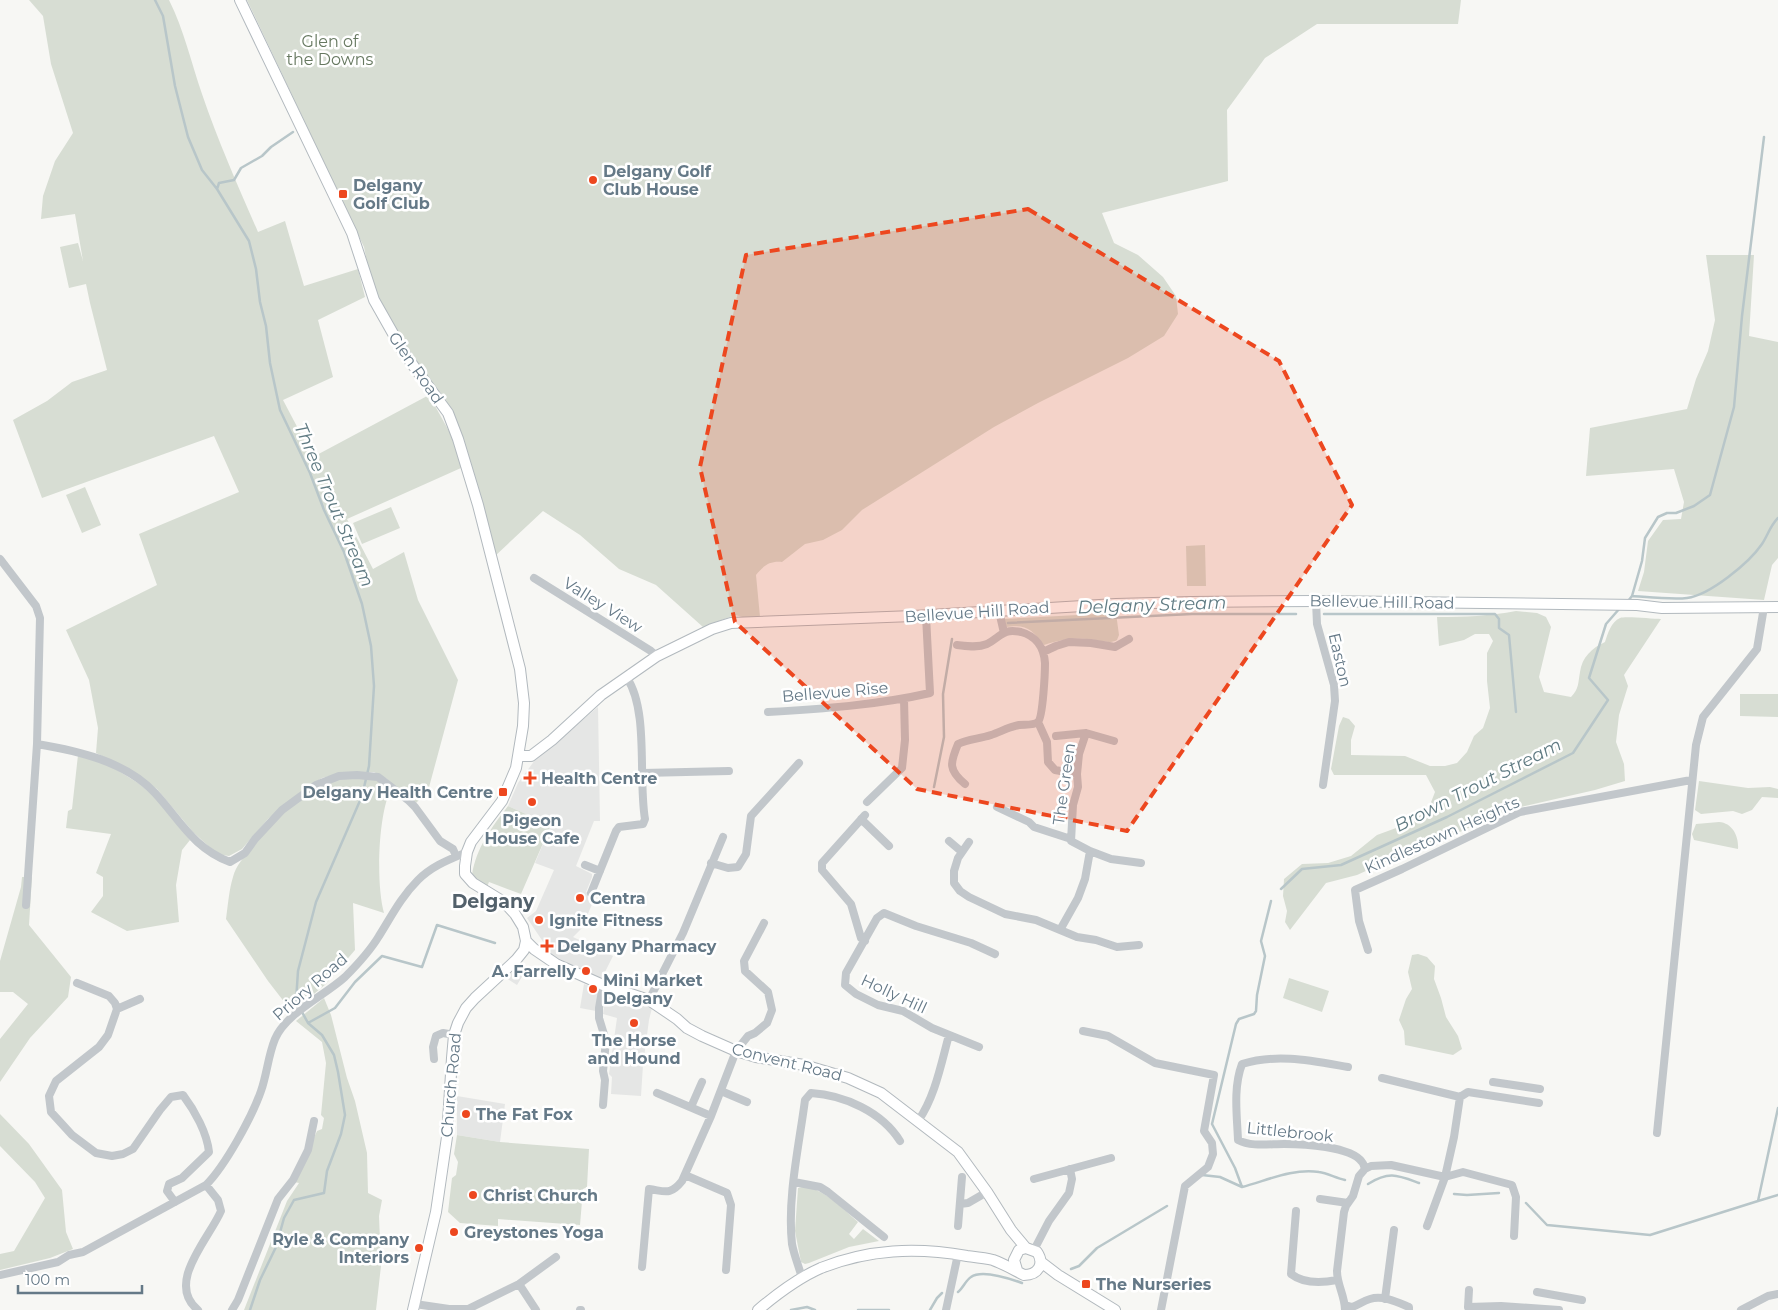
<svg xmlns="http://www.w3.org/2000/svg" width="1778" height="1310" font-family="Montserrat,sans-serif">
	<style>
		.built { fill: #e5e6e5 }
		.green { fill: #d7ddd3 }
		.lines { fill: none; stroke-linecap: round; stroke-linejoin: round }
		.stream { stroke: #b8c6c9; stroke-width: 2.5 }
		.secondary-casing { stroke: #b2b9be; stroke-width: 12 }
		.street { stroke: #c2c7cb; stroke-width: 8 }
		.secondary { stroke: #fff; stroke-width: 10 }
		.marked { fill: #ed471f; fill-opacity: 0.2; stroke: #ed471f; stroke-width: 4; stroke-dasharray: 10 6; stroke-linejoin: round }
		.poi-dot { fill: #ed471f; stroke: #fff; stroke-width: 2 }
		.labels { text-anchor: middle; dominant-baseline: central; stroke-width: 5; stroke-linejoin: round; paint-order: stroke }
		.park-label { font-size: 16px; fill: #667860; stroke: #fff }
		.poi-label { font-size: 16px; font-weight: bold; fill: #657987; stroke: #fff; text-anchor: start }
		.street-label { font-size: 16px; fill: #657987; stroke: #fff }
		.water-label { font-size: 18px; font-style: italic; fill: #607b83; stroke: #fff }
		.quarter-label { font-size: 19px; font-weight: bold; fill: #53616b; stroke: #fff }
	</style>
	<rect width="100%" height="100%" fill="#f7f7f4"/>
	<path class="built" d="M598,707L600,821H594L576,866L592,874V877L586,892L595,897L582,928L573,937L613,956L601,980L552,955L527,918L536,911L554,870L535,863L551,825L508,806L518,783L535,760Z
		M522,964L523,975L517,985L506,978Z
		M584,984L600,990L596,1011L580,1008Z
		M606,991L646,1003L652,1008L649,1020L643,1065L641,1096L611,1094L612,1077L609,1074L617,1018L603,1014Z
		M457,1096L505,1104L500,1142L457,1135Z"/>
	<path class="green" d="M29,0H169C184,30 191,62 202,94C218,141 238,186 258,232L285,221L304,286L358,269L365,297L318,320L333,377L283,400L313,457L429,395L455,442L461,468L347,519L373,569L404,552L418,600L458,680L428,791L416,803L393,786L387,779L374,772H346L322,778L304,789L268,819L242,849L229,856L217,854L193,832L157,789L129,769L96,753L98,728L89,680L66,630L157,585L139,534L239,492L214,436L42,498L13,420L47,401L72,382L107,370L90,303L86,284L69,288L60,247L78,243L83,261L75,214L41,219L43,196L55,161L73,133L51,64L43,16Z
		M247,0H1461L1458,24H1317L1265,58L1227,110L1228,181L1102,213L1114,243L1138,255L1163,277L1176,296L1178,314L1164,336L1128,358L1038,403L994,427L862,510L842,530L823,540L805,544L782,562C770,561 764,565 756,575L760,617L746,618L735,615L703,627L656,585L619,569L580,535L543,511L494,557L467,457L446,400L408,351L378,298L370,277L364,247Z
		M1706,255H1754L1749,336L1778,342V558L1772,565L1764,600L1638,591L1644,572L1648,541L1663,520L1681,519L1684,502L1674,469L1586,476L1590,428L1687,409L1696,379L1708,351L1715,320Z
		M85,487L101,525L82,533L66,495Z
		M391,507L400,528L362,544L353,523Z
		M1205,545L1206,586H1187L1186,546Z
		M1516,611L1537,613L1546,617L1551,627L1539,677L1544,692L1571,697C1579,689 1578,683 1580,672C1582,657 1592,648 1605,642C1608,633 1611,622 1620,618C1626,616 1653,619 1661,619L1624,675L1628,686L1619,715L1616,742L1624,764L1625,781L1595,790L1512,809L1437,842L1390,860L1357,875L1326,883L1290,930L1285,922L1287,911L1283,896L1284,879L1302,864L1328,863L1351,856L1377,835L1407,824L1428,810L1435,792L1426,775H1334L1331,769L1339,726L1343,717L1349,719L1355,726L1351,740V755L1405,756L1430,766H1445L1457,763L1467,752L1474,736L1483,728L1490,708L1487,681V653L1493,641L1489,634H1475L1464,640L1439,646L1437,617C1464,617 1490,616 1516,611Z
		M1116,613L1119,635L1117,640C1109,645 1096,639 1087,639C1071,638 1059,640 1044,645C1032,630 1027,624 1006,627L1003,619Z
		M1740,694H1778V717L1740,716Z
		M78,755L109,765L138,783L161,802L190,840L182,850L176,885L179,922L127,931L91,912L103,896V877L96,873L111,834L66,828L68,811L72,809Z
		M342,778L377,779L390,791C378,818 376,884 384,913L353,903L355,950L326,984L292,1012L268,981L226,919C228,905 229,890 233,877C236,865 244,857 252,848C280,814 300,794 342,778Z
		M1699,781L1748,788L1770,787L1778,789V798L1762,797L1752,810L1742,814L1733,811L1701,814L1695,810Z
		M508,806L551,825L521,894L489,882L487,887L472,875C476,848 492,827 508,806Z
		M1719,822C1733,823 1739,837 1738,849L1694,840L1692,834L1696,824Z
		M22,877H32L29,925L71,977L68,997L30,1038L0,1082V1039L28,1004L13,992H0V961L21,887Z
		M1418,954L1427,957L1435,966L1434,979L1441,998L1446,1017L1458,1036L1462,1049L1453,1055L1405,1045L1404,1031L1399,1020L1406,999L1412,989L1408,972L1412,955Z
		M1289,978L1329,991L1322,1012L1283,998Z
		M324,998L331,1015L347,1078L355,1101L367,1153L368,1193L382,1200L379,1216L381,1266L376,1310H244L287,1201L299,1183L294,1182L317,1131L322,1129L324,1118L321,1115L326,1063L322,1042L296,1021Z
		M0,1114L29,1144L62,1190L66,1232L73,1249L50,1258L0,1270V1254L14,1251L45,1198L35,1182L0,1146Z
		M457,1135L500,1142L589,1149L587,1187L583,1189L580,1225L498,1219V1226L460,1223L448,1212L452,1178L456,1175L458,1162L454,1154Z
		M806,1186C827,1192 842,1208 858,1222L849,1234L854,1239L863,1229L879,1241L849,1247L809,1263L805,1264L801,1262L795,1231L798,1188Z"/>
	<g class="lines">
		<path class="stream" d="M155,0L163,16L175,86L188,137L202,170L217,189L249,241L256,269L260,302L266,326L270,363L280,410L310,473L324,510L344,552L362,604L371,646L374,686L369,766L362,796L316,902L298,971L296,1001L308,1023L322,1035L334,1055L338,1072L345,1115L341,1134L327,1171L324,1193L294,1200L284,1218L276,1247L260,1280L250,1310
			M217,189L219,183L234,180L241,168L262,156L271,147L293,132
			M1632,596L1642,561L1645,538L1658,517L1667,513H1676L1694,506L1710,495L1734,407L1742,316L1764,137
			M1628,601L1632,596C1647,597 1673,600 1687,598C1710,595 1749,563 1762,544C1768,535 1770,526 1778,518
			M1324,614H1495L1499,619V628L1509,635L1516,712
			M1008,623L1192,614H1296
			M934,787L944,737L943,694L952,639
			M1281,889L1302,869L1341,865L1447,817L1573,753L1608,700L1589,678L1606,624L1620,608
			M308,1023L335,1008L355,982L382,956L422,967L437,925L495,943
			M1202,1175L1220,1177L1242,1187C1266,1181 1292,1168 1319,1172C1327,1173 1336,1178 1345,1180
			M1368,1184C1389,1171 1397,1175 1419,1183
			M1242,1187L1235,1168L1212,1124L1236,1024L1239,1019L1254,1014L1256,1011L1257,995L1265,956L1261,941L1271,901
			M1454,1194L1467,1195L1499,1193
			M1758,1201L1778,1195
			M1526,1203L1547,1225L1650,1235L1758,1201L1778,1108
			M1071,1269L1079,1266L1097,1248L1167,1206
			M958,1292C963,1288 966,1280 971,1277C982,1269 1011,1279 1022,1283
			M791,1310L807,1307L815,1310
			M858,1310H889
			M930,1310L937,1298L942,1293"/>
		<g class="secondary-casing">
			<path id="secondary" d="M240,0L352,233L374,300L404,353L448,413L458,439L478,505L520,669L524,703L523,726L516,768L502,801L471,842L467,852L465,866V874L473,883L504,902L515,914L523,927L526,941L524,950L516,960L475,998L466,1008L458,1023L454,1035L452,1058L447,1137L436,1212L413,1310
				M518,756H531L552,740L601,695L657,656L712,629L731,623L913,616L1116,604L1191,602L1316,601L1637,605L1662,608L1778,607
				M526,941L534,949L556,964L603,985L649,1000L677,1019L687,1028L702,1036L736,1051L756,1057L804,1065L848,1078L881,1093L958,1152L987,1192L1011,1230L1026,1248
				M1041,1262L1058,1275L1115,1310
				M758,1310C777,1294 798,1278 821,1268C869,1249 916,1247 967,1256C975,1257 985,1258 993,1260C1004,1264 1014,1270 1024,1275C1038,1275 1045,1264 1037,1252L1026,1248L1019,1250L1014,1260L1017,1270"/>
		</g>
		<path class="street" d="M0,559L36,606L40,618L37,744L26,905
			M534,578L651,651L657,656
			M1316,601L1317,624L1334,685L1335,701L1323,785
			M999,611L1004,633
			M957,645C967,646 977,648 987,644C1001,637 1002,628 1021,632C1036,636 1044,648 1045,663C1045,672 1043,717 1038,722C1033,726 1024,724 1019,725C1009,727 1000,732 991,735C979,739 968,739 958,744C950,763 948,770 965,784
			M1043,652L1056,646L1069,642L1091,643L1115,647L1129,639
			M768,712C821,709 878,705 930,693L926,616
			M1038,722L1047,742L1048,762L1055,770L1077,774
			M1056,736L1086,733L1114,741
			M37,744C78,751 125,761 155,793C180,820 193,848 230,862L245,853L255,839L282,810L316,785L339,776L357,775L378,777L408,800L415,807L440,841L453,849L456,856
			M643,773L729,771
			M867,802L902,768L905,740L904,699
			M997,807L1029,822L1034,827L1071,839
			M861,819L889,846
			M949,841L962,852
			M969,842L958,858L954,871V883L960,891L969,897L1005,914L1036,920L1077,937L1096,940L1117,947L1139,945
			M1090,851L1111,859L1141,863
			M711,863L728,868L738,867L746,854L751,816L799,763
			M585,865L600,871
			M591,893L616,831L619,827L643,824L645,819C638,779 649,711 627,678
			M1060,930L1078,898L1085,879L1090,851L1071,841L1073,805L1078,787L1077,774L1079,754L1086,733
			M865,941L861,938L851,904L822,870V863L865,815
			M1368,950L1359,921L1355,890L1402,869L1520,812L1691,780
			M77,983L109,996L115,1003L117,1009L108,1035L99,1047L56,1081L49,1096L51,1112L72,1135L96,1153L112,1156L123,1154L133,1149L160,1110L171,1097L183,1095C195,1111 207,1133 209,1152L182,1178L169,1184L167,1191L175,1202
			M649,1000L683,933L723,837
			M117,1009L140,999
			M1083,1031L1108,1036L1155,1063L1214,1075L1204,1131L1212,1143L1213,1154L1208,1167L1185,1186L1161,1310
			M979,1047L932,1028L903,1011L878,1005L856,994L845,985L846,973L877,918L884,913L916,926L971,943L995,954
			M434,1059L433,1047L436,1036L443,1033L454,1035
			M1348,1067C1313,1061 1277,1053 1242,1064C1233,1088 1237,1115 1238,1140C1251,1147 1269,1144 1284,1144C1302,1144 1351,1146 1362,1162C1364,1164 1364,1167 1365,1169
			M1382,1078L1460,1097L1454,1137L1445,1177L1427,1226
			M1493,1082L1540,1089
			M721,1091L747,1102
			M657,1093L711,1116
			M1460,1097L1468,1092L1539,1103
			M603,1105L605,1080L603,1071L606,1041L599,1018V1008L603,985
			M691,1107L702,1082
			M918,1121C935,1097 941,1064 949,1035
			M1657,1133L1696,745L1703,717L1757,649L1764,607
			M685,1175L727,1193L731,1205L726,1270
			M1034,1179L1111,1158
			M794,1182L820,1187L828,1192L884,1237
			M1320,1199L1348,1203
			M960,1204L968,1203L987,1192
			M1296,1211L1291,1274C1304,1284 1322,1283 1337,1280
			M958,1226L962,1177
			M1034,1250L1049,1221L1069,1193L1072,1179L1070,1169
			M642,1267L649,1189C665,1191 670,1196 682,1181L711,1116L736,1051L748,1036L755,1033L767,1023L772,1010L768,992L745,971L744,961L764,923
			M0,1275L58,1262L69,1255L83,1252L206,1185C225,1166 252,1117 261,1091C267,1074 268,1056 275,1039C286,1013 324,996 345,977C357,965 370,951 379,936C391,917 401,897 418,880C432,866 448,860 467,852
			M802,1278C799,1267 794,1255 792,1244C787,1198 799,1146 805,1100L811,1093C844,1095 882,1112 900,1141
			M519,1284L536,1310
			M1469,1290L1468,1307L1501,1306L1559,1310
			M1537,1292L1582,1300
			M1385,1299L1394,1230
			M415,1304L449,1309H468L519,1284L556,1257
			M1345,1305L1352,1307C1358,1305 1363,1301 1370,1299C1383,1295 1397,1302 1409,1307V1310
			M198,1310C165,1283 209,1239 221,1211L218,1200L206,1185
			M232,1310L238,1300L278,1199L293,1180L308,1150L314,1121
			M580,1310H581
			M946,1310L958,1254
			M1345,1310C1345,1296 1337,1285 1337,1271L1344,1212L1346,1206L1353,1196L1359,1176L1365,1169L1371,1166L1391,1165L1445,1177L1463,1172L1512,1185L1516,1197L1514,1236
			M1741,1310L1768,1296L1778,1294"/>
		<use href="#secondary" class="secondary"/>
	</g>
	<path class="marked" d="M1028,209L1279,361L1352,505L1127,831L917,789L735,622L700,467L746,255Z"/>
	<g class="poi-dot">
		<circle cx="593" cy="180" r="5"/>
		<rect x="338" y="189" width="10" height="10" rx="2.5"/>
		<path d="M527.5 770.5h5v5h5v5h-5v5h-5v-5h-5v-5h5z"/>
		<rect x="498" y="787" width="10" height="10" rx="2.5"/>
		<circle cx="532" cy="802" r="5"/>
		<circle cx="580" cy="898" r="5"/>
		<circle cx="539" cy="920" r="5"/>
		<path d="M544.5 938.5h5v5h5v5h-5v5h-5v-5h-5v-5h5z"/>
		<circle cx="586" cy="971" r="5"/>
		<circle cx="593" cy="989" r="5"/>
		<circle cx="634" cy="1023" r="5"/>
		<circle cx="466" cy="1114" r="5"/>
		<circle cx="473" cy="1195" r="5"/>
		<circle cx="454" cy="1232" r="5"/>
		<circle cx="419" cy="1248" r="5"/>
		<rect x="1081" y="1279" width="10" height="10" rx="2.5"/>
	</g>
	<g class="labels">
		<g class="park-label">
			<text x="330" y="41">Glen of<tspan x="330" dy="18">the Downs</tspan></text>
		</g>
		<g class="poi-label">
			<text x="603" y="171">Delgany Golf<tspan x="603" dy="18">Club House</tspan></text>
			<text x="353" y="185">Delgany<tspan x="353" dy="18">Golf Club</tspan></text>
			<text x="541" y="778">Health Centre</text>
			<text x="493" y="792" text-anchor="end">Delgany Health Centre</text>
			<text x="532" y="820" text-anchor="middle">Pigeon<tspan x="532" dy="18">House Cafe</tspan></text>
			<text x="590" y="898">Centra</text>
			<text x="549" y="920">Ignite Fitness</text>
			<text x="557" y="946">Delgany Pharmacy</text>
			<text x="576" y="971" text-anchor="end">A. Farrelly</text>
			<text x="603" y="980">Mini Market<tspan x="603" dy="18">Delgany</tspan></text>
			<text x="634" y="1040" text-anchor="middle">The Horse<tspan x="634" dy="18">and Hound</tspan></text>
			<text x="476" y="1114">The Fat Fox</text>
			<text x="483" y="1195">Christ Church</text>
			<text x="464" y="1232">Greystones Yoga</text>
			<text x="409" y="1239" text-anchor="end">Ryle &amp; Company<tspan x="409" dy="18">Interiors</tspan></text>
			<text x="1096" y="1284">The Nurseries</text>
		</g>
		<g class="street-label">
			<text transform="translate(416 368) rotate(55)">Glen Road</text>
			<text transform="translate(1382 602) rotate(1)">Bellevue Hill Road</text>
			<text transform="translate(603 605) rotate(32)">Valley View</text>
			<text transform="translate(977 612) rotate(-4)">Bellevue Hill Road</text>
			<text transform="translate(1340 660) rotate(77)">Easton</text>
			<text transform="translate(835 692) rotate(-5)">Bellevue Rise</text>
			<text transform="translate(1064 784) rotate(-82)">The Green</text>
			<text transform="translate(1442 835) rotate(-24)">Kindlestown Heights</text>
			<text transform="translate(310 987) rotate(-41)">Priory Road</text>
			<text transform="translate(894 994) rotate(25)">Holly Hill</text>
			<text transform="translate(787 1062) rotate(14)">Convent Road</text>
			<text transform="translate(451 1085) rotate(-85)">Church Road</text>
			<text transform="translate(1290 1132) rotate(6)">Littlebrook</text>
		</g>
		<g class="water-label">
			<text transform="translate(334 505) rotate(67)">Three Trout Stream</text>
			<text transform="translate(1152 605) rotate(-2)">Delgany Stream</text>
			<text transform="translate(1478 785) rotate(-27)">Brown Trout Stream</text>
		</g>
		<g class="quarter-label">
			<text x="493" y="901">Delgany</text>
		</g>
	</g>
	<path d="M18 1285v8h124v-8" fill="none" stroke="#657987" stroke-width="2.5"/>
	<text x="25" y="1285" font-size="15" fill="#657987" stroke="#ffffff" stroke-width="4" paint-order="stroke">100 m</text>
</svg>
